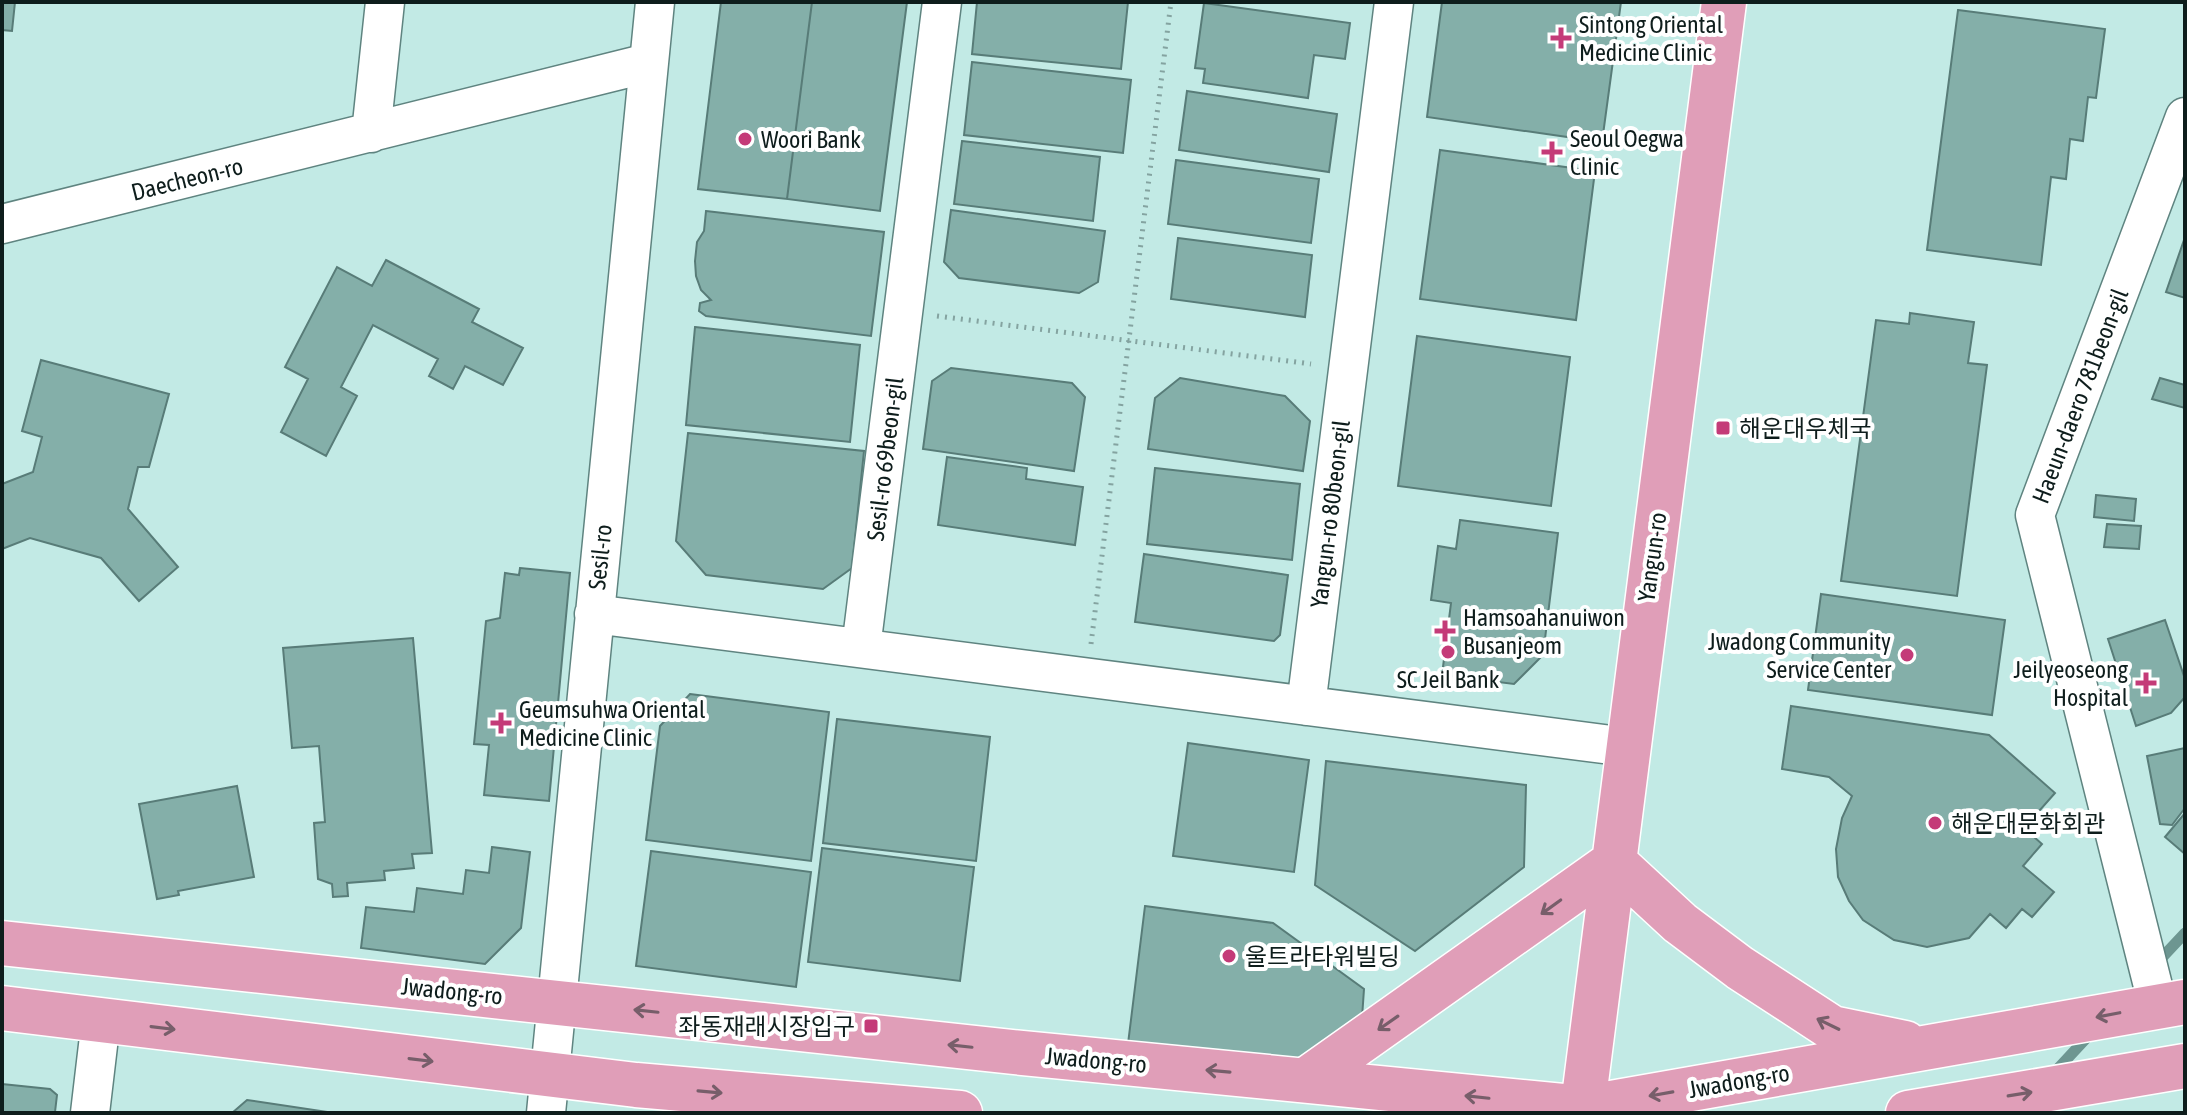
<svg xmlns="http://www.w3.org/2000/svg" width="2187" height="1115" font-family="'Asap Condensed','Noto Sans KR',sans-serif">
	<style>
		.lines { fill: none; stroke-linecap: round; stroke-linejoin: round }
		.stream { stroke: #6d9691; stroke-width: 11 }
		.building { fill: #84afa9; stroke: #587c78; stroke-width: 2 }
		.minor-casing { stroke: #5f8480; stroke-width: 41 }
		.major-casing { stroke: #fff; stroke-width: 47 }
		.path { stroke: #84a3a0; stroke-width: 5; stroke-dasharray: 2 6; stroke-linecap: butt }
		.minor { stroke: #fff; stroke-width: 38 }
		.major { stroke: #e09eb8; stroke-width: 44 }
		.oneway { stroke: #775e6a }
		.poi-dot { fill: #c43b78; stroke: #fff; stroke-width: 3 }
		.labels { text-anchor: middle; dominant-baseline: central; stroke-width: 8; stroke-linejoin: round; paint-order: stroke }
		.poi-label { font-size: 24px; fill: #0e1d1c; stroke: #fff; text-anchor: start }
		.street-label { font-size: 24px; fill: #0e1d1c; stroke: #fff }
	</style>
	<rect width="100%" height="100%" fill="#c2eae5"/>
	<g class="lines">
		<path class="stream" d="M2156,964L2185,933
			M2052,1075L2092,1032"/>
	</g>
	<path class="building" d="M2,2H15L12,31L2,30Z
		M721,2H812L787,199L698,189Z
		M812,2H907L880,211L787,199Z
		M977,2H1128L1121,69L972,54Z
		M1442,2H1621L1602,142L1427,117Z
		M1204,3L1350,23L1345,59L1314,55L1308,98L1203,83L1205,69L1195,68Z
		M1958,10L2105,29L2096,98L2088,97L2083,141L2070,139L2066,179L2051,177L2041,265L1927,250Z
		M972,62L1131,80L1123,153L964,135Z
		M1187,91L1337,114L1329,172L1179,150Z
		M962,141L1100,157L1093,221L954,204Z
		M1440,150L1595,171L1576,320L1420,299Z
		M1176,160L1319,179L1311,243L1168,224Z
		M951,210L1105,231L1098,282L1079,293L959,278L944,262Z
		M706,211L884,232L871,336L706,316L699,311L700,303L711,300L701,290L696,276L695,261L697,242L704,231Z
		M2185,237V298L2166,292Z
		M1178,238L1312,255L1305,317L1171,299Z
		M386,260L479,309L472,322L523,348L503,385L465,366L453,389L429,376L438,359L373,325L341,387L357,396L326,456L281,432L308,379L285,367L337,267L372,286Z
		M1910,313L1974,322L1968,363L1987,365L1957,596L1841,581L1876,320L1909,324Z
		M695,327L860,345L850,442L686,425Z
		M1417,336L1570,357L1551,506L1398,486Z
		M41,360L169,394L149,467H138L128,509L178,567L139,601L101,558L30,538L2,549V484L33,472L42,437L22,431Z
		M951,368L1072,383L1085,397L1074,471L923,449L932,381Z
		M1180,378L1285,396L1310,421L1303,471L1148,449L1155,398Z
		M2160,378L2185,385V408L2152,399Z
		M688,433L864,451L852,568L823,589L706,575L676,541Z
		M947,457L1027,468L1026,479L1083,487L1075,545L938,525Z
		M1155,468L1300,484L1292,560L1147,544Z
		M2096,495L2136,499L2134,521L2094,517Z
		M1460,520L1558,533L1543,655L1514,684L1442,675L1451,603L1431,600L1438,546L1456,549Z
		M2107,524L2141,526L2139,549L2104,547Z
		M1144,554L1288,575L1280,635L1274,641L1135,622Z
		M520,568L570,573L549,801L484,795L489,745L474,744L486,621L500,618L505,573L519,575Z
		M1821,594L2005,620L1992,715L1808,690Z
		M2165,620L2185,679V697L2171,713L2136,726L2108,639Z
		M413,638L432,853L412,854L414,868L384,871L385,880L347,883L348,896L333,897L332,884L318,879L314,823L325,822L319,746L292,748L283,648Z
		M690,694L829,712L811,861L646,840L660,726Z
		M1791,706L1989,735L2055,793L2024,828L2042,844L2023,866L2054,892L2032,917L2022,909L2006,928L1990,914L1969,938L1927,947L1894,940L1863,920L1849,901L1838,877L1836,849L1842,818L1852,796L1829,777L1782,769Z
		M837,719L990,737L976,861L823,843Z
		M1188,743L1309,760L1294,872L1173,856Z
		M2185,748V808L2172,825L2160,824L2147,756Z
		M1326,761L1526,785L1524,867L1415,951L1315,885Z
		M237,786L254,877L178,891L179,895L157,899L139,804Z
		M2185,813V854L2165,837Z
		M492,847L530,852L521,928L485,964L361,948L366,907L414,912L417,888L463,894L466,870L489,873Z
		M822,848L974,867L960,981L808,962Z
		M651,851L811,872L796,987L636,966Z
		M1145,906L1273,923L1364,989L1362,1018L1299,1066L1128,1044Z
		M2,1084L50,1089L57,1095L55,1112L2,1113Z
		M247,1100L334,1113H232Z"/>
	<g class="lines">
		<g class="minor-casing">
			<path id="minor" d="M371,133L385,2
				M2,224L648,63
				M594,614L1627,747
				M861,648L942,2
				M1306,706L1394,2
				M2158,1006L2035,515L2185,117
				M90,1113L101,1020
				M546,1113L655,2"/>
		</g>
		<g class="major-casing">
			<path id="major" d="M2,943L1013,1052L1583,1108L2185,1002
				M2,1008L636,1085L960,1113
				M1306,1080L1614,862L1680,923L1740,968L1832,1028L1905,1043
				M1582,1113L1724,2
				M1908,1113L2185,1066"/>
		</g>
		<path class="path" d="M937,316L1311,364
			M1091,644L1171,2"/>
		<use href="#minor" class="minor"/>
		<use href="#major" class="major"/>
	</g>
	<defs><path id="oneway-shaft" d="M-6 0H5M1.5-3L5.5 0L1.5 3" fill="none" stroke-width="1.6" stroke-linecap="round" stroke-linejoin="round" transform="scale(2)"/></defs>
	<g class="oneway">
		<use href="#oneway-shaft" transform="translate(1551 907) rotate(144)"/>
		<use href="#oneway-shaft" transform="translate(646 1011) rotate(-174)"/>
		<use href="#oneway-shaft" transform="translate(2108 1015) rotate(169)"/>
		<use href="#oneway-shaft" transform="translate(1388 1023) rotate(145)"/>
		<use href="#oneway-shaft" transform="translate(1828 1024) rotate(-154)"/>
		<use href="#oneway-shaft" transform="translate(163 1028) rotate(7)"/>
		<use href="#oneway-shaft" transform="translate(960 1046) rotate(-174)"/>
		<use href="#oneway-shaft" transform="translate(421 1060) rotate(7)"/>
		<use href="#oneway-shaft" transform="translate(1218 1071) rotate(-175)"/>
		<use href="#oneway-shaft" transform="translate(710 1092) rotate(5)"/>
		<use href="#oneway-shaft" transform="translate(1661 1094) rotate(170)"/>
		<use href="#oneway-shaft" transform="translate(2020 1094) rotate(-9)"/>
		<use href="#oneway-shaft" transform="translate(1477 1097) rotate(-174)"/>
	</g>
	<g class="poi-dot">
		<path d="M1557 26h8v8h8v8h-8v8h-8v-8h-8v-8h8z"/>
		<circle cx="745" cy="139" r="8"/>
		<path d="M1548 140h8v8h8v8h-8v8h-8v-8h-8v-8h8z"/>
		<rect x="1715" y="420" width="16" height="16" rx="4"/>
		<path d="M1441 619h8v8h8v8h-8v8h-8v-8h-8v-8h8z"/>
		<circle cx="1448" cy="652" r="8"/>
		<circle cx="1907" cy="655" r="8"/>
		<path d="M2142 671h8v8h8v8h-8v8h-8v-8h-8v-8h8z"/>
		<path d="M497 711h8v8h8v8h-8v8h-8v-8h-8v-8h8z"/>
		<circle cx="1935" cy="823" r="8"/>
		<circle cx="1229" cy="956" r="8"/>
		<rect x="863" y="1018" width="16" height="16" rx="4"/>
	</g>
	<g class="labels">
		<g class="poi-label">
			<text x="1579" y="24">Sintong Oriental<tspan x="1579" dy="28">Medicine Clinic</tspan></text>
			<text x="1570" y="138">Seoul Oegwa<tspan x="1570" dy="28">Clinic</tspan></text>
			<text x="761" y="139">Woori Bank</text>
			<text x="1739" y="428">해운대우체국</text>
			<text x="1463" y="617">Hamsoahanuiwon<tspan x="1463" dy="28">Busanjeom</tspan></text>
			<text x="1891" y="641" text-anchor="end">Jwadong Community<tspan x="1891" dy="28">Service Center</tspan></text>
			<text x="2128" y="669" text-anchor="end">Jeilyeoseong<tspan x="2128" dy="28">Hospital</tspan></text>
			<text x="1448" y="679" text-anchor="middle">SC Jeil Bank</text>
			<text x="519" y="709">Geumsuhwa Oriental<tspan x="519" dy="28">Medicine Clinic</tspan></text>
			<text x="1951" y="823">해운대문화회관</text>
			<text x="1245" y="956">울트라타워빌딩</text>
			<text x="855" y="1026" text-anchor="end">좌동재래시장입구</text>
		</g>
		<g class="street-label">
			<text transform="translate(187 179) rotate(-14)">Daecheon-ro</text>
			<text transform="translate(2080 396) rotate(-69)">Haeun-daero 781beon-gil</text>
			<text transform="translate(885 459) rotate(-83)">Sesil-ro 69beon-gil</text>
			<text transform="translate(1330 514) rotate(-83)">Yangun-ro 80beon-gil</text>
			<text transform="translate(600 557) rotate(-84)">Sesil-ro</text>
			<text transform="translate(1652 557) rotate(-82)">Yangun-ro</text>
			<text transform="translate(452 991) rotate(6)">Jwadong-ro</text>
			<text transform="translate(1096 1060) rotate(5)">Jwadong-ro</text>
			<text transform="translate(1739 1081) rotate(-10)">Jwadong-ro</text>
		</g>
	</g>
	<rect width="2187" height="1115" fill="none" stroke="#0e1d1c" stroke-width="8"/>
</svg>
